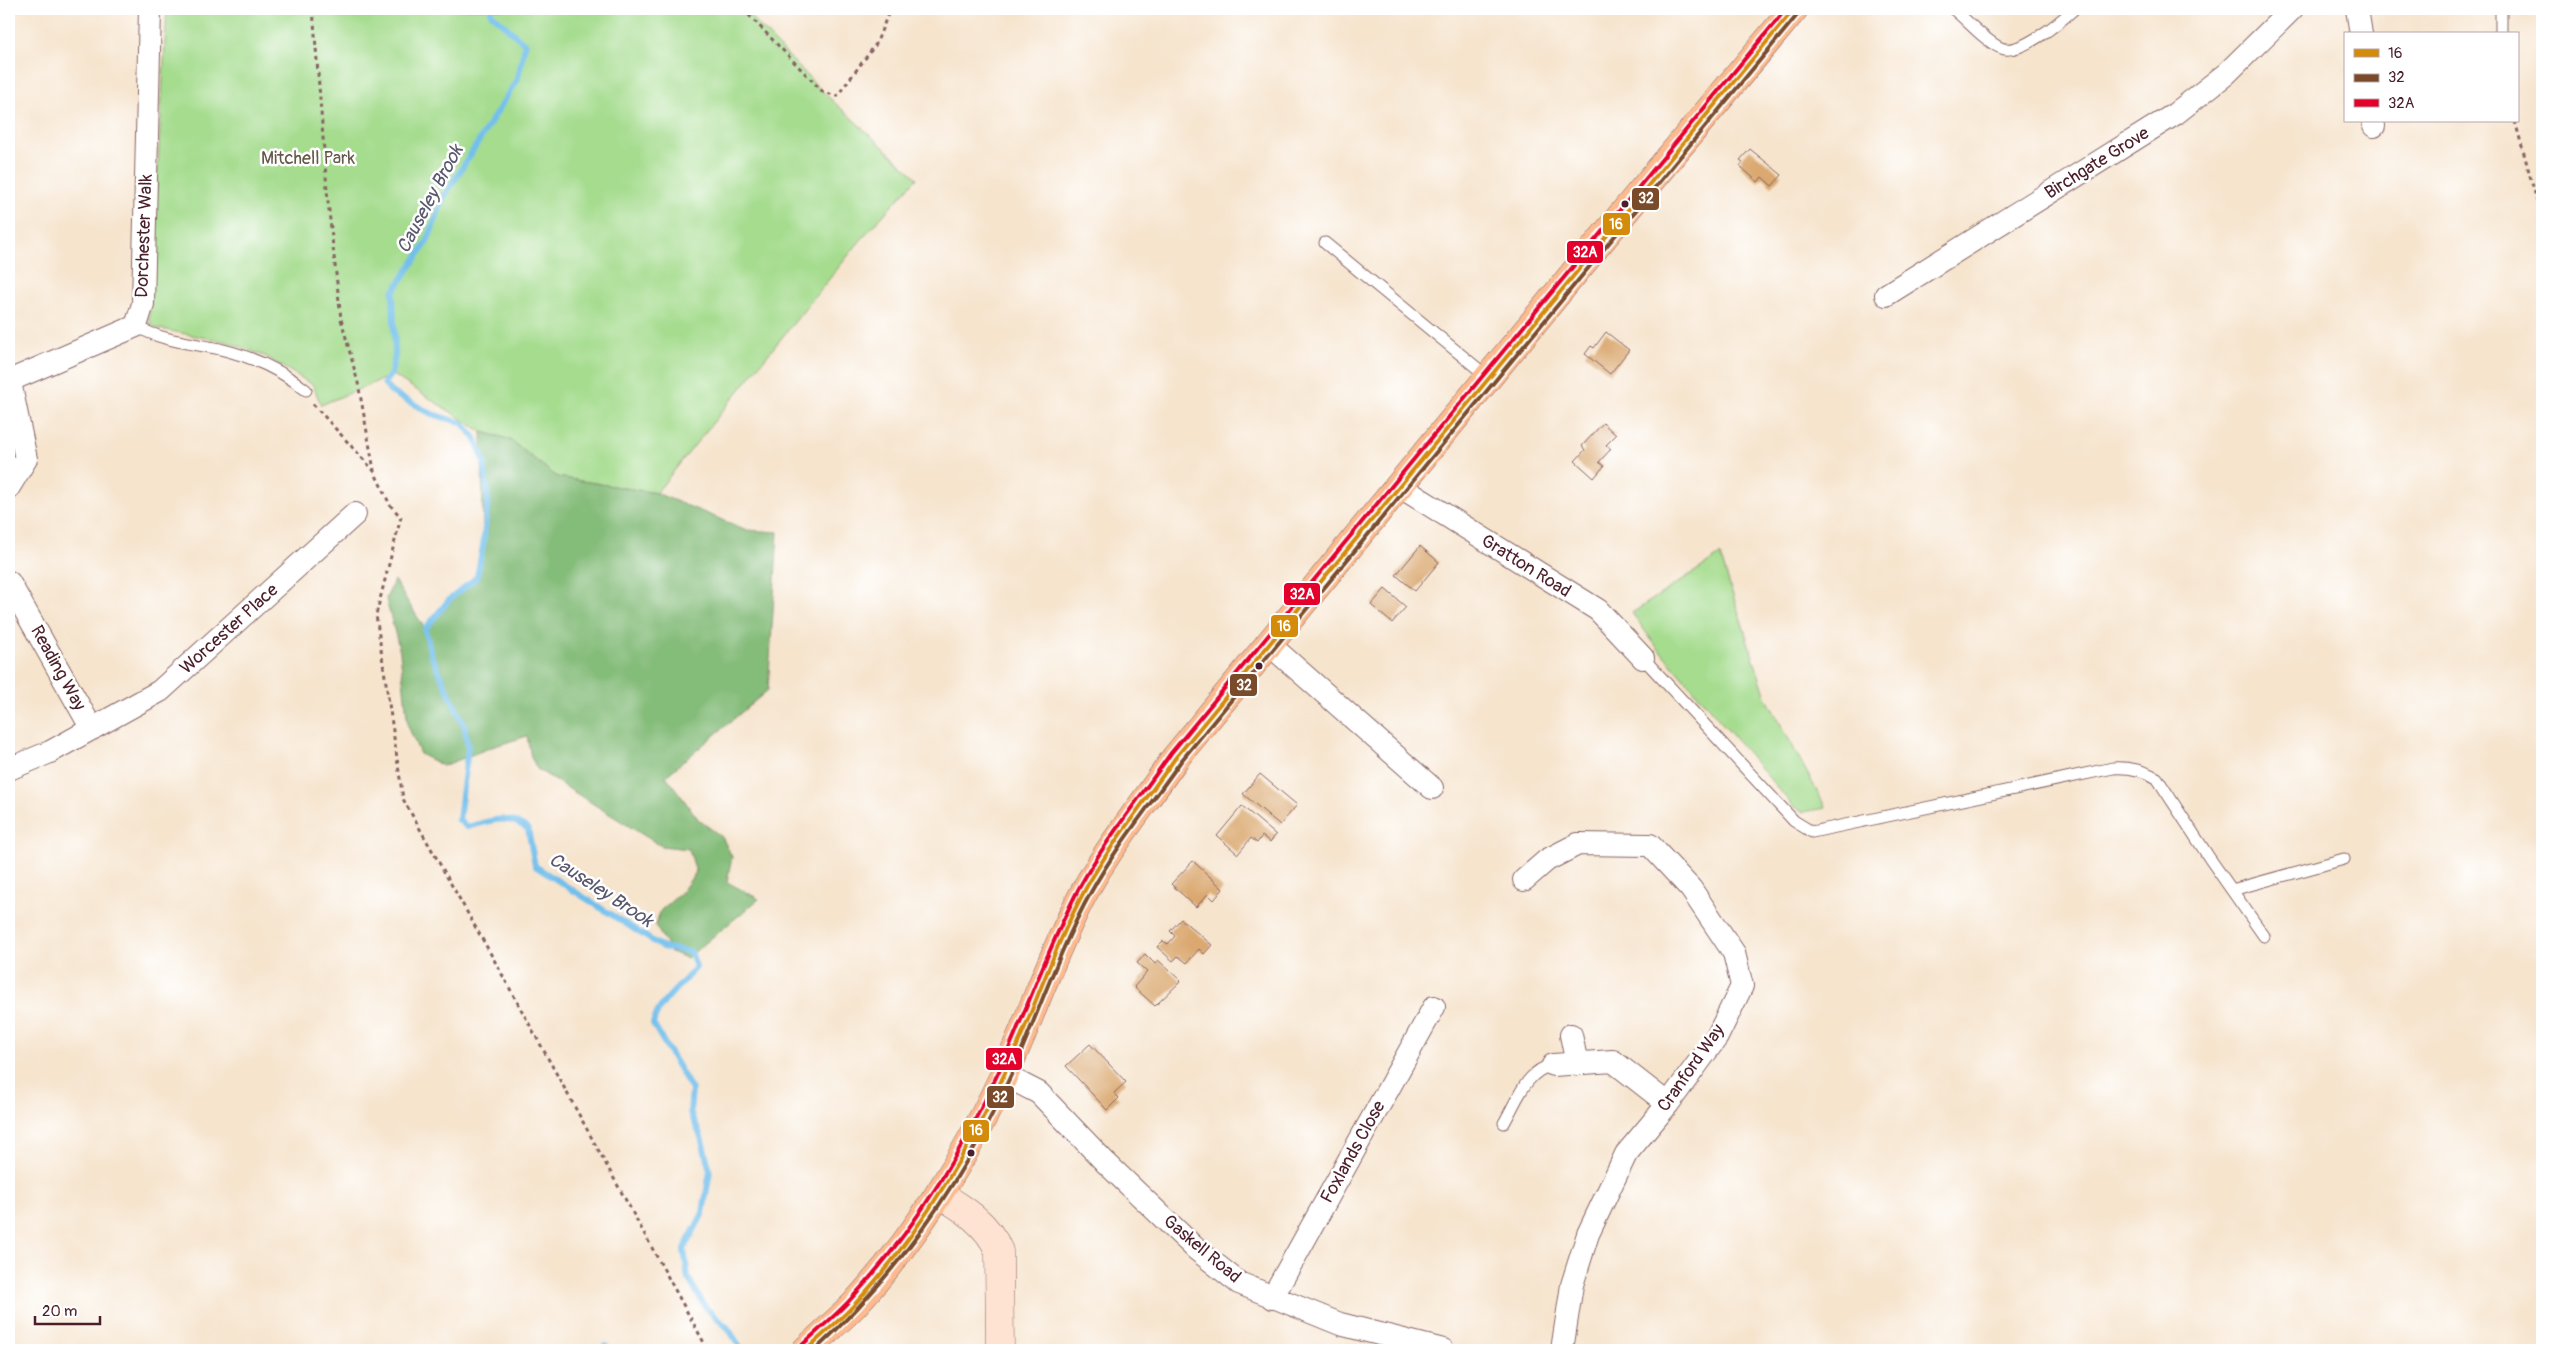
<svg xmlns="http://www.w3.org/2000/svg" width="2551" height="1359" font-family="Pangolin,sans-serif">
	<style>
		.green { fill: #a5dc8e; stroke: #787e5c }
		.forest { fill: #84bc79; stroke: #676e52 }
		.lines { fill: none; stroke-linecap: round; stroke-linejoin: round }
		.stream { stroke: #72bfec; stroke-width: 6 }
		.building { fill: #daa86f }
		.lane-casing { stroke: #866464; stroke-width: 13 }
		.street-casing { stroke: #866464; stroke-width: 24 }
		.secondary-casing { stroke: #866464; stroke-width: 29 }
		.highway-casing { stroke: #866464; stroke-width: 29 }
		.path { stroke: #866464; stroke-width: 3; stroke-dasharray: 4 4; stroke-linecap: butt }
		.lane { stroke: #fff; stroke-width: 11 }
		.street { stroke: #fff; stroke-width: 22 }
		.secondary { stroke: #fee3d2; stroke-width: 28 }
		.highway { stroke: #fcba8e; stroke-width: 28 }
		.bus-1-casing { stroke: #fff; stroke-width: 8 }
		.bus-2-casing { stroke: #fff; stroke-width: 8 }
		.bus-3-casing { stroke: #fff; stroke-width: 8 }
		.bus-1 { stroke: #d48b09; stroke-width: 4 }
		.bus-2 { stroke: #7a4b2a; stroke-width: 4 }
		.bus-3 { stroke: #e4002b; stroke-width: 4 }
		.bus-dot { fill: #4a1f2b; stroke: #fff; stroke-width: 2 }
		.labels { text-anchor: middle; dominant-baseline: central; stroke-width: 5; stroke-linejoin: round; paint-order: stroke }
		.park-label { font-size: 18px; fill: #655849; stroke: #fff }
		.street-label { font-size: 18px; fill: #4a1f2b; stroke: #fff }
		.water-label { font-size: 19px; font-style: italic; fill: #58576f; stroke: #fff }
		.line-badge { stroke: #fff; stroke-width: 2 }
		.badge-label { font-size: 14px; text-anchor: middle; font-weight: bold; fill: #fff }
	</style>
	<rect width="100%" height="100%" fill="#fff"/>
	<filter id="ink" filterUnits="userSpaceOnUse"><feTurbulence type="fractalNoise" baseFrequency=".02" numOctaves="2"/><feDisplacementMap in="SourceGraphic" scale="10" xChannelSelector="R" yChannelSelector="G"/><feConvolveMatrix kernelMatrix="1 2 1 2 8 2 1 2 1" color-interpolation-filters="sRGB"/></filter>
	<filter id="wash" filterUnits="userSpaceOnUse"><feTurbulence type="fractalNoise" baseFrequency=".0096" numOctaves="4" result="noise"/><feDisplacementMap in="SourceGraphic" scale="20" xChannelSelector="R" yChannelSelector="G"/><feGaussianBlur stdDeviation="1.12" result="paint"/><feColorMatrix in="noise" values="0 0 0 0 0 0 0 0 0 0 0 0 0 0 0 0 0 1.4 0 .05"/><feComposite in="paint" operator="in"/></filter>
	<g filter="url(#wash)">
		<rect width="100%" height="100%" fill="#f6e4cd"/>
		<path class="green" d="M167,9H743L823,92L917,178L860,241L656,493L557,477L509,439L482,432L393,375L321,405L313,385L267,357L228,342L155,328L149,320Z
			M1720,555L1766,697L1826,808L1803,812L1793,806L1656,646L1632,613Z"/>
		<path class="forest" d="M482,432L509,439L557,477L656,493L747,530L778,532L768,690L666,776L699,820L722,837L732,857L727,882L759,899L687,958L671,952L655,925L661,910L681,893L696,872L689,849L661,846L537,769L531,757L527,736L492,747L443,766L420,754L408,726L400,652L386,599L394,580L425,629L449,600L477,577L483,546Z"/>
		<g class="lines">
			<path class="stream" d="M491,9V13L525,44L518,78L444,197L427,242L393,292L395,355L391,374L384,383L391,392L432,414L462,423L475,438L484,460L488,500L483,546L477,577L449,600L425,629L431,655L464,725L468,747L459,820L467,827C491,821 505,813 528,829L535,866L662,947L691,952L696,967C681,987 659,1000 653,1024L692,1090L690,1112L701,1137L710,1171L703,1213L684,1249L688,1278L706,1308L728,1328L742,1350
				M606,1350V1346"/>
		</g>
		<g id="blocks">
			<path class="building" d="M1750,149L1782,175L1772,186L1762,177L1758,182L1740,166L1743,162L1740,160Z
				M1606,332L1629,350L1610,374L1585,354L1591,346L1594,348Z
				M1603,423L1616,435L1606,445L1611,449L1599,462L1604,466L1594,478L1575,461L1585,450L1582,446Z
				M1420,546L1439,562L1415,591L1396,575Z
				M1385,589L1406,607L1392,623L1371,605Z
				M1260,774L1297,805L1280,825L1243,794Z
				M1242,806L1276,835L1270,842L1262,836L1257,843L1251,838L1238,854L1217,836Z
				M1193,861L1223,889L1214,900L1208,894L1196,907L1171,884Z
				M1181,919L1212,945L1204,954L1199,949L1187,963L1178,956L1173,961L1157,947L1163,941L1168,944L1175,936L1170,931Z
				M1145,954L1155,964L1158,960L1181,981L1155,1006L1134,987L1147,972L1137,963Z
				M1090,1044L1126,1082L1114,1093L1119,1098L1107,1110L1066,1066Z"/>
		</g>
	</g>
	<g filter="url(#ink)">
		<use href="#blocks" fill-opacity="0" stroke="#866464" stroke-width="1"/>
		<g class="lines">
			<g class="lane-casing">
				<path id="lane" d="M1953,9C1967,20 1986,42 2001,48C2020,56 2061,21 2074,9
					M2501,9V34
					M1325,243L1488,377
					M136,326C161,341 192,343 220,349C253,357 280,369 306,390
					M1643,658L1794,821L1812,832L2113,768C2129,767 2143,770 2157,778L2210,859L2264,936
					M2232,890L2344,859
					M1504,1123C1517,1101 1526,1070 1553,1065"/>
			</g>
			<g class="street-casing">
				<path id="street" d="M2357,9L2361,34
					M2373,121L2374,126
					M1886,295L2175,114L2226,74L2292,9
					M9,377L26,459L9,487
					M11,380L136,326L143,304L150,9
					M1399,486L1598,610L1643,658
					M9,582L92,729
					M1270,645L1432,788
					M9,769L50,752L160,691L355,514
					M1524,880L1547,860L1578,844L1650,845L1691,889L1734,953L1742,986L1717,1037L1668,1104L1626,1154L1588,1234L1572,1285L1562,1350
					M1571,1035L1577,1064
					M1553,1065L1613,1061L1668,1104
					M1004,1075L1039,1093L1105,1162L1196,1249L1239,1283L1340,1324L1443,1350
					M1272,1298L1434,1007"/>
			</g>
			<g class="secondary-casing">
				<path id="secondary" d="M939,1194C963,1208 988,1224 999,1251L1000,1350"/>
			</g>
			<g class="highway-casing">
				<path id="highway" d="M806,1350C821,1336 838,1321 853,1306C914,1240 966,1157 1004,1075C1029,1021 1049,963 1076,908C1102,854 1142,807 1176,757L1635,199L1794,9"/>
			</g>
			<path class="path" d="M313,9L328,202L341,319L358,383L374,470
				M743,9L823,92L837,96L876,44L890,9
				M2515,121L2542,219
				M313,404L374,471L390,505L401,517L376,615L403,799L493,958L708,1350"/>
			<use href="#lane" class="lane"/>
			<use href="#street" class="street"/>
			<use href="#secondary" class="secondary"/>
			<use href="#highway" class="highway"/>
			<g class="bus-1-casing">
				<path id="bus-1" d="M806,1350C822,1335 838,1322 853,1306C916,1239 965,1158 1004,1075C1033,1014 1053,948 1086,888C1112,842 1146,800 1176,757L1794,9"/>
			</g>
			<g class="bus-2-casing">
				<path id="bus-2" d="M815,1350C899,1273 964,1179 1011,1075C1038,1014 1059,950 1091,892C1117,845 1151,804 1181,761L1799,13"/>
			</g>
			<g class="bus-3-casing">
				<path id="bus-3" d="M802,1345C817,1331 834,1317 849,1301C911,1235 961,1154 999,1071C1027,1010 1048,947 1079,888C1105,840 1140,798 1171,753L1786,9"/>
			</g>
			<use href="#bus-1" class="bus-1"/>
			<use href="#bus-2" class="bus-2"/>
			<use href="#bus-3" class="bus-3"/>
		</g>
	</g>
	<g class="bus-dot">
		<circle cx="1625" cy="204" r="4.5"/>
		<circle cx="1259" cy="666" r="4.5"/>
		<circle cx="971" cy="1153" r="4.5"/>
	</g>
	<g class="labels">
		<g class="park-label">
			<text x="308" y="158">Mitchell Park</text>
		</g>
		<g class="street-label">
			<text transform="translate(2097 163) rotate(-32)">Birchgate Grove</text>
			<text transform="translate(144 236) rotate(-88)">Dorchester Walk</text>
			<text transform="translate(1526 566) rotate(32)">Gratton Road</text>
			<text transform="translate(229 629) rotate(-42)">Worcester Place</text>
			<text transform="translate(58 668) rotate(61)">Reading Way</text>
			<text transform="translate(1691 1068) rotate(-55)">Cranford Way</text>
			<text transform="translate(1353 1152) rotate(-61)">Foxlands Close</text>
			<text transform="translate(1202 1249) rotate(40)">Gaskell Road</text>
		</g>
		<g class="water-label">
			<text transform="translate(430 199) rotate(-62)">Causeley Brook</text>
			<text transform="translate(601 890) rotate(33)">Causeley Brook</text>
		</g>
	</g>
	<g class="line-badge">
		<rect x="1631" y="187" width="29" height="24" rx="5" fill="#7a4b2a"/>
		<rect x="1602" y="212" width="29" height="24" rx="5" fill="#d48b09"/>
		<rect x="1566" y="240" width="38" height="24" rx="5" fill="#e4002b"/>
		<rect x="1283" y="582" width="38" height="24" rx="5" fill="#e4002b"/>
		<rect x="1270" y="614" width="29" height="24" rx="5" fill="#d48b09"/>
		<rect x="1229" y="673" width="29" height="24" rx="5" fill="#7a4b2a"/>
		<rect x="985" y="1047" width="38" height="24" rx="5" fill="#e4002b"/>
		<rect x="986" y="1085" width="29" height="24" rx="5" fill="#7a4b2a"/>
		<rect x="962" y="1119" width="28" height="24" rx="5" fill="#d48b09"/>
	</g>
	<g class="badge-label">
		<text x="1646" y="203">32</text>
		<text x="1616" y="229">16</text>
		<text x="1585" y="257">32A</text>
		<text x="1302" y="599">32A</text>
		<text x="1284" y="631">16</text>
		<text x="1244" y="690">32</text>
		<text x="1004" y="1064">32A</text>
		<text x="1000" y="1102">32</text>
		<text x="976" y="1135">16</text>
	</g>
	<rect width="2551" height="1359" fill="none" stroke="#fff" stroke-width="30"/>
	<rect x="2344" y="32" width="175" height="90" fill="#ffffff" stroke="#b7a5aa"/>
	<rect x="2354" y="49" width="25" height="8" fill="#d48b09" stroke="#b7a5aa"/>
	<text x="2388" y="58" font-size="15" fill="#4a1f2b">16</text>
	<rect x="2354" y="74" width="25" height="8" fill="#7a4b2a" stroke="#b7a5aa"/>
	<text x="2388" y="82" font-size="15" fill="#4a1f2b">32</text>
	<rect x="2354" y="99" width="25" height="8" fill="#e4002b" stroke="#b7a5aa"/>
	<text x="2388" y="108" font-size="15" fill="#4a1f2b">32A</text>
	<path d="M35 1316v8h65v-8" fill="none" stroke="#4a1f2b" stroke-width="2.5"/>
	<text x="42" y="1316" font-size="15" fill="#4a1f2b" stroke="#ffffff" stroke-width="4" paint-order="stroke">20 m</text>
</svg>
